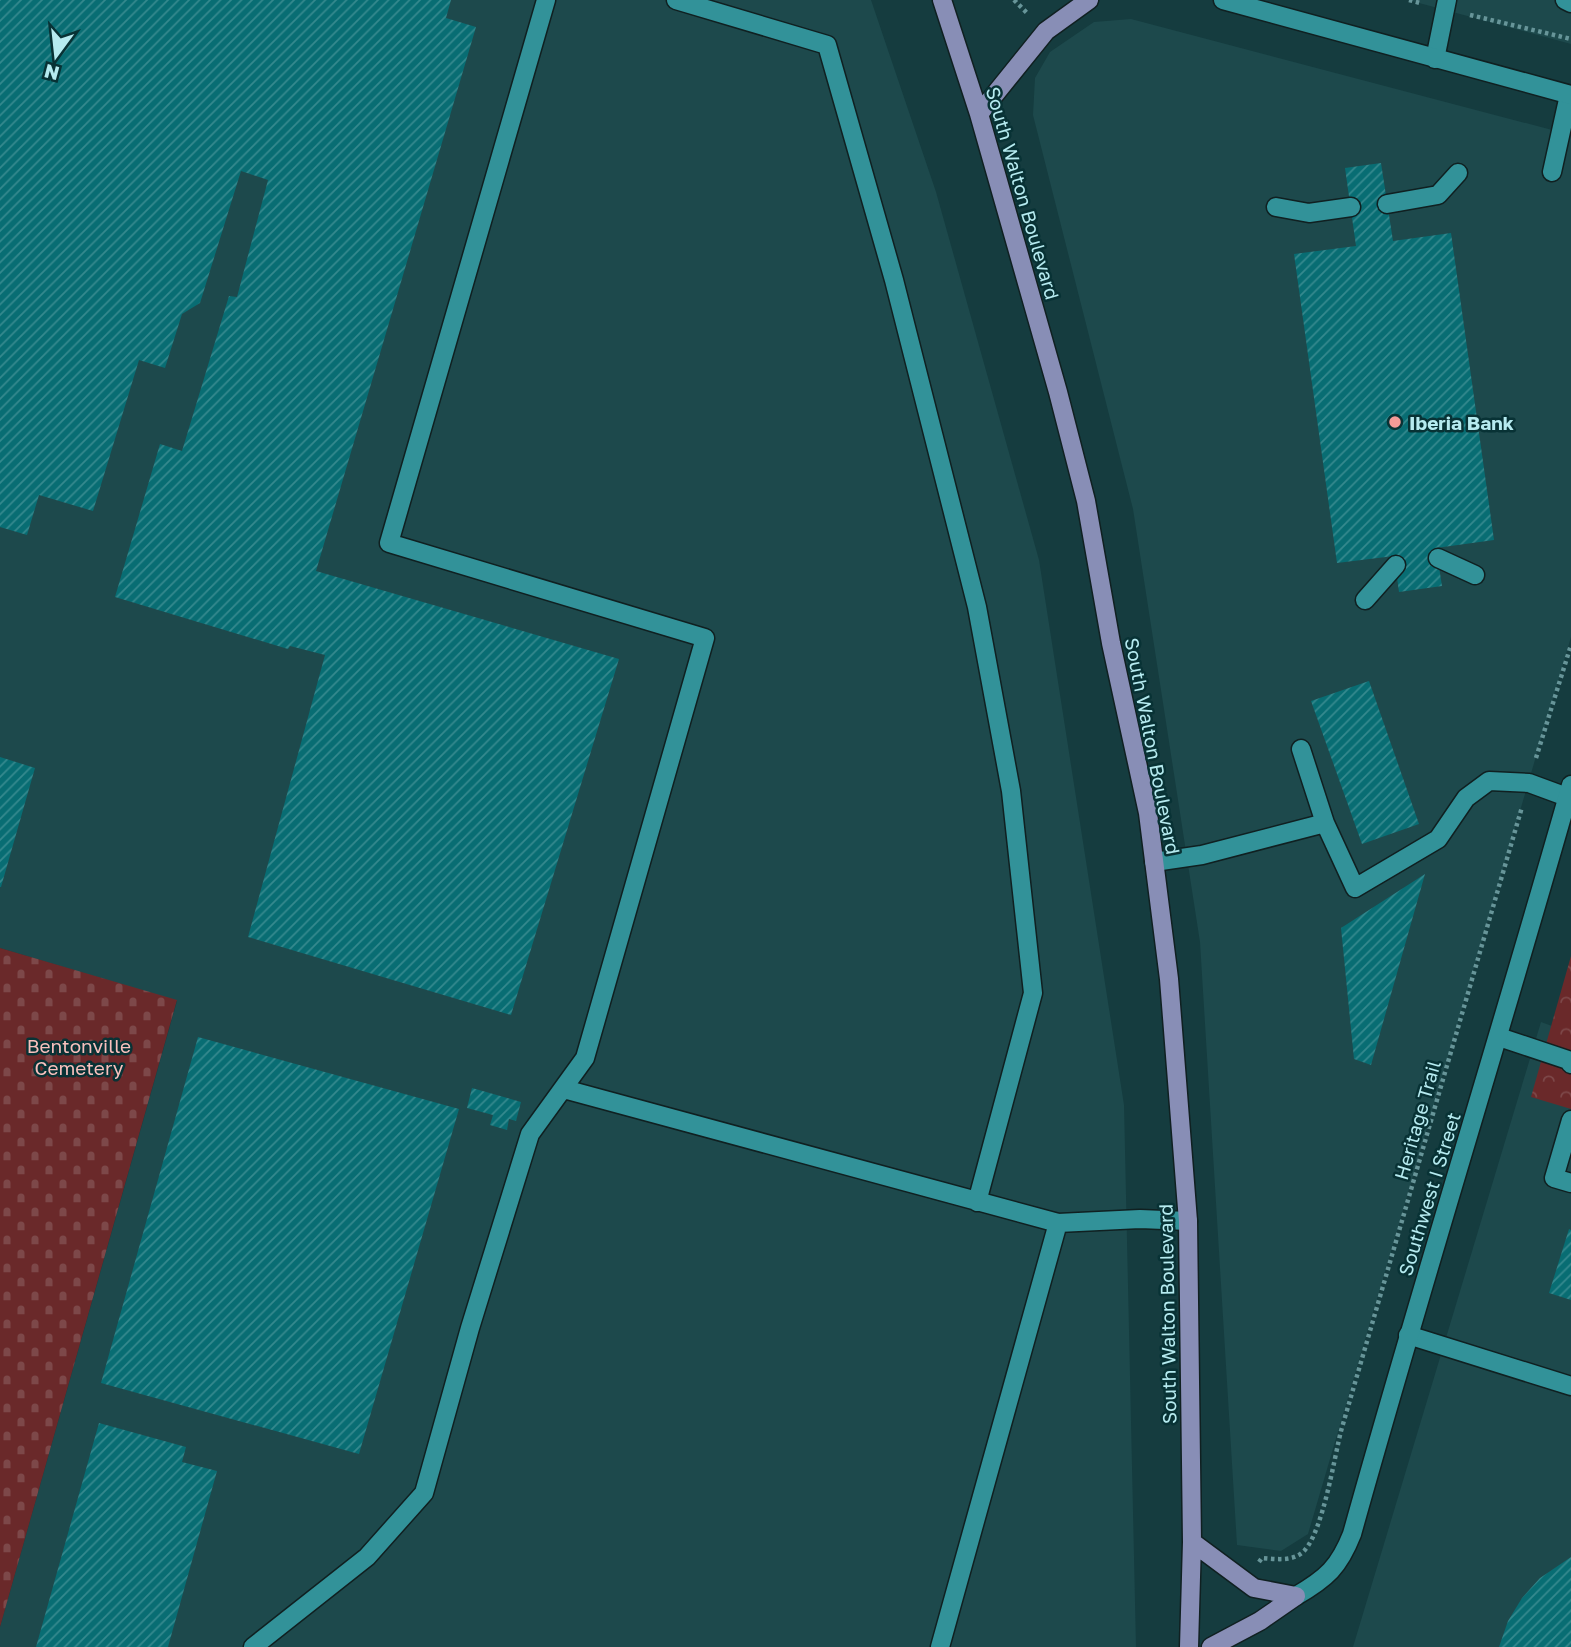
<svg xmlns="http://www.w3.org/2000/svg" width="1571" height="1647" font-family="'Golos Text',sans-serif">
	<style>
		.built { fill: #1d494c }
		.cemetery { fill: url(#cemetery-stones) }
		.park { fill: url(#park-crowns) }
		.building { fill: url(#building-hatch) }
		.lines { fill: none; stroke-linecap: round; stroke-linejoin: round }
		.lane-casing { stroke: #102021; stroke-width: 21 }
		.secondary-casing { stroke: #102021; stroke-width: 21 }
		.primary-casing { stroke: #102021; stroke-width: 21 }
		.path { stroke: #679599; stroke-width: 4.5; stroke-dasharray: 3.5 3.5; stroke-linecap: butt }
		.lane { stroke: #329299; stroke-width: 18 }
		.secondary { stroke: #329299; stroke-width: 18 }
		.primary { stroke: #888eb6; stroke-width: 18 }
		.poi-dot { fill: #f59b98; stroke: #083235; stroke-width: 2.5 }
		.labels { text-anchor: middle; dominant-baseline: central; stroke-width: 5; stroke-linejoin: round; paint-order: stroke }
		.street-label { font-size: 19px; fill: #b6ebf0; stroke: #083235 }
		.poi-label { font-size: 19px; font-weight: bold; fill: #b6ebf0; stroke: #083235; text-anchor: start }
		.park-label { font-size: 19px; fill: #f9c0bd; stroke: #083235 }
	</style>
	<defs>
		<pattern id="cemetery-stones" width="16" height="16" patternUnits="userSpaceOnUse" patternTransform="scale(1.75)"><rect width="16" height="16" fill="#6a292a"/><path d="M2 7V4a2 2 0 0 1 4 0v3zM10 15v-3a2 2 0 0 1 4 0v3z" fill="#7d4849"/></pattern>
		<pattern id="park-crowns" width="20" height="18" patternUnits="userSpaceOnUse" patternTransform="scale(1.75)"><rect width="20" height="18" fill="#6a292a"/><path d="M2 6a3 3 0 1 1 6 0M12 15a3 3 0 1 1 6 0" fill="none" stroke="#7d4849"/></pattern>
		<pattern id="building-hatch" width="6" height="6" patternUnits="userSpaceOnUse" patternTransform="scale(1.75)"><rect width="6" height="6" fill="#086d73"/><path d="M-1 1l2-2M0 6l6-6M5 7l2-2" fill="none" stroke="#35898e"/></pattern>
	</defs>
	<rect width="100%" height="100%" fill="#153c3f"/>
	<path class="built" d="M0,0H871L936,192L1039,560L1124,1105L1136,1647H0V1627L177,1001L0,948Z
		M1408,0H1571V44Z
		M1131,19L1571,135V637L1308,1534L1281,1551L1237,1545L1200,942L1133,509L1033,115L1035,78L1050,52L1094,22Z
		M1541,1022L1571,1033V1647H1353Z"/>
	<path class="cemetery" d="M0,948L177,1000L0,1627Z"/>
	<path class="park" d="M1571,956V1109L1531,1097Z"/>
	<path class="building" d="M0,0H451L446,18L476,27L316,571L619,659L511,1015L248,937L325,655L290,646L288,649L115,597L160,444L182,451L229,296L237,297L268,180L241,171L200,303L182,314L165,368L139,360L93,511L39,495L27,535L0,527Z
		M1381,163L1393,241L1451,233L1494,540L1436,548L1442,586L1399,592L1394,556L1337,563L1294,254L1356,246L1345,168Z
		M1369,681L1419,824L1362,844L1311,701Z
		M0,757L35,768L1,887H0Z
		M1425,874L1371,1065L1354,1059L1341,928Z
		M198,1037L459,1109L359,1454L101,1383Z
		M472,1088L521,1102L516,1121L509,1119L507,1130L490,1125L493,1115L467,1108Z
		M1569,1229L1571,1230V1300L1549,1293Z
		M99,1423L186,1447L182,1462L217,1471L168,1647H36Z
		M1571,1557V1647H1499L1508,1621L1522,1598L1540,1578Z"/>
	<g class="lines">
		<g class="lane-casing">
			<path id="lane" d="M676,0L827,45L894,280L977,607L1011,791L1033,993L977,1202
				M1565,0L1571,3
				M1435,59L1447,0
				M1552,172L1569,95
				M1387,204L1438,195L1458,173
				M1276,207L1309,213L1351,207
				M1438,558L1475,575
				M1365,600L1396,565
				M1301,749L1325,823
				M1154,862L1202,855L1325,823L1355,888L1438,839L1466,798L1489,781L1529,783L1567,797
				M1499,1037L1568,1060L1571,1064
				M564,1089L1058,1223L1140,1219L1188,1221
				M1571,1120L1554,1178L1571,1183
				M1408,1335L1571,1386
				M253,1647L367,1557L424,1493L470,1328L530,1134L585,1058L705,638L389,543L546,0
				M940,1647L1058,1223"/>
		</g>
		<g class="secondary-casing">
			<path id="secondary" d="M1223,0L1571,95
				M1296,1596C1327,1578 1339,1567 1352,1534C1422,1283 1500,1035 1571,785"/>
		</g>
		<g class="primary-casing">
			<path id="primary" d="M942,0L979,114L1058,392L1086,501L1111,643L1148,813L1169,979L1188,1221L1192,1542L1189,1647
				M979,114L1046,31L1089,0
				M1192,1542L1254,1588L1296,1596
				M1211,1647L1260,1621L1296,1596"/>
		</g>
		<path class="path" d="M1014,0L1028,14
			M1409,0L1420,3
			M1470,15L1571,39
			M1536,758L1571,645
			M1259,1562L1262,1558C1276,1559 1293,1562 1304,1551C1323,1531 1334,1459 1341,1431L1522,807"/>
		<use href="#lane" class="lane"/>
		<use href="#secondary" class="secondary"/>
		<use href="#primary" class="primary"/>
	</g>
	<circle class="poi-dot" cx="1395" cy="422" r="7"/>
	<g class="labels">
		<g class="street-label">
			<text transform="translate(1023 193) rotate(74)">South Walton Boulevard</text>
			<text transform="translate(1153 746) rotate(79)">South Walton Boulevard</text>
			<text transform="translate(1417 1120) rotate(-74)">Heritage Trail</text>
			<text transform="translate(1429 1194) rotate(-73)">Southwest I Street</text>
			<text transform="translate(1167 1314) rotate(-91)">South Walton Boulevard</text>
		</g>
		<g class="poi-label">
			<text x="1409" y="422">Iberia Bank</text>
		</g>
		<g class="park-label">
			<text x="79" y="1045">Bentonville<tspan x="79" dy="22">Cemetery</tspan></text>
		</g>
	</g>
	<g transform="translate(56 56) rotate(195)" stroke="#083235" stroke-width="5" paint-order="stroke">
	<path d="M0-5L12 26L0 18L-12 26Z" fill="#b6ebf0"/>
	<text y="-10" font-size="19" font-weight="bold" text-anchor="middle" fill="#b6ebf0">N</text>
	</g>
</svg>
